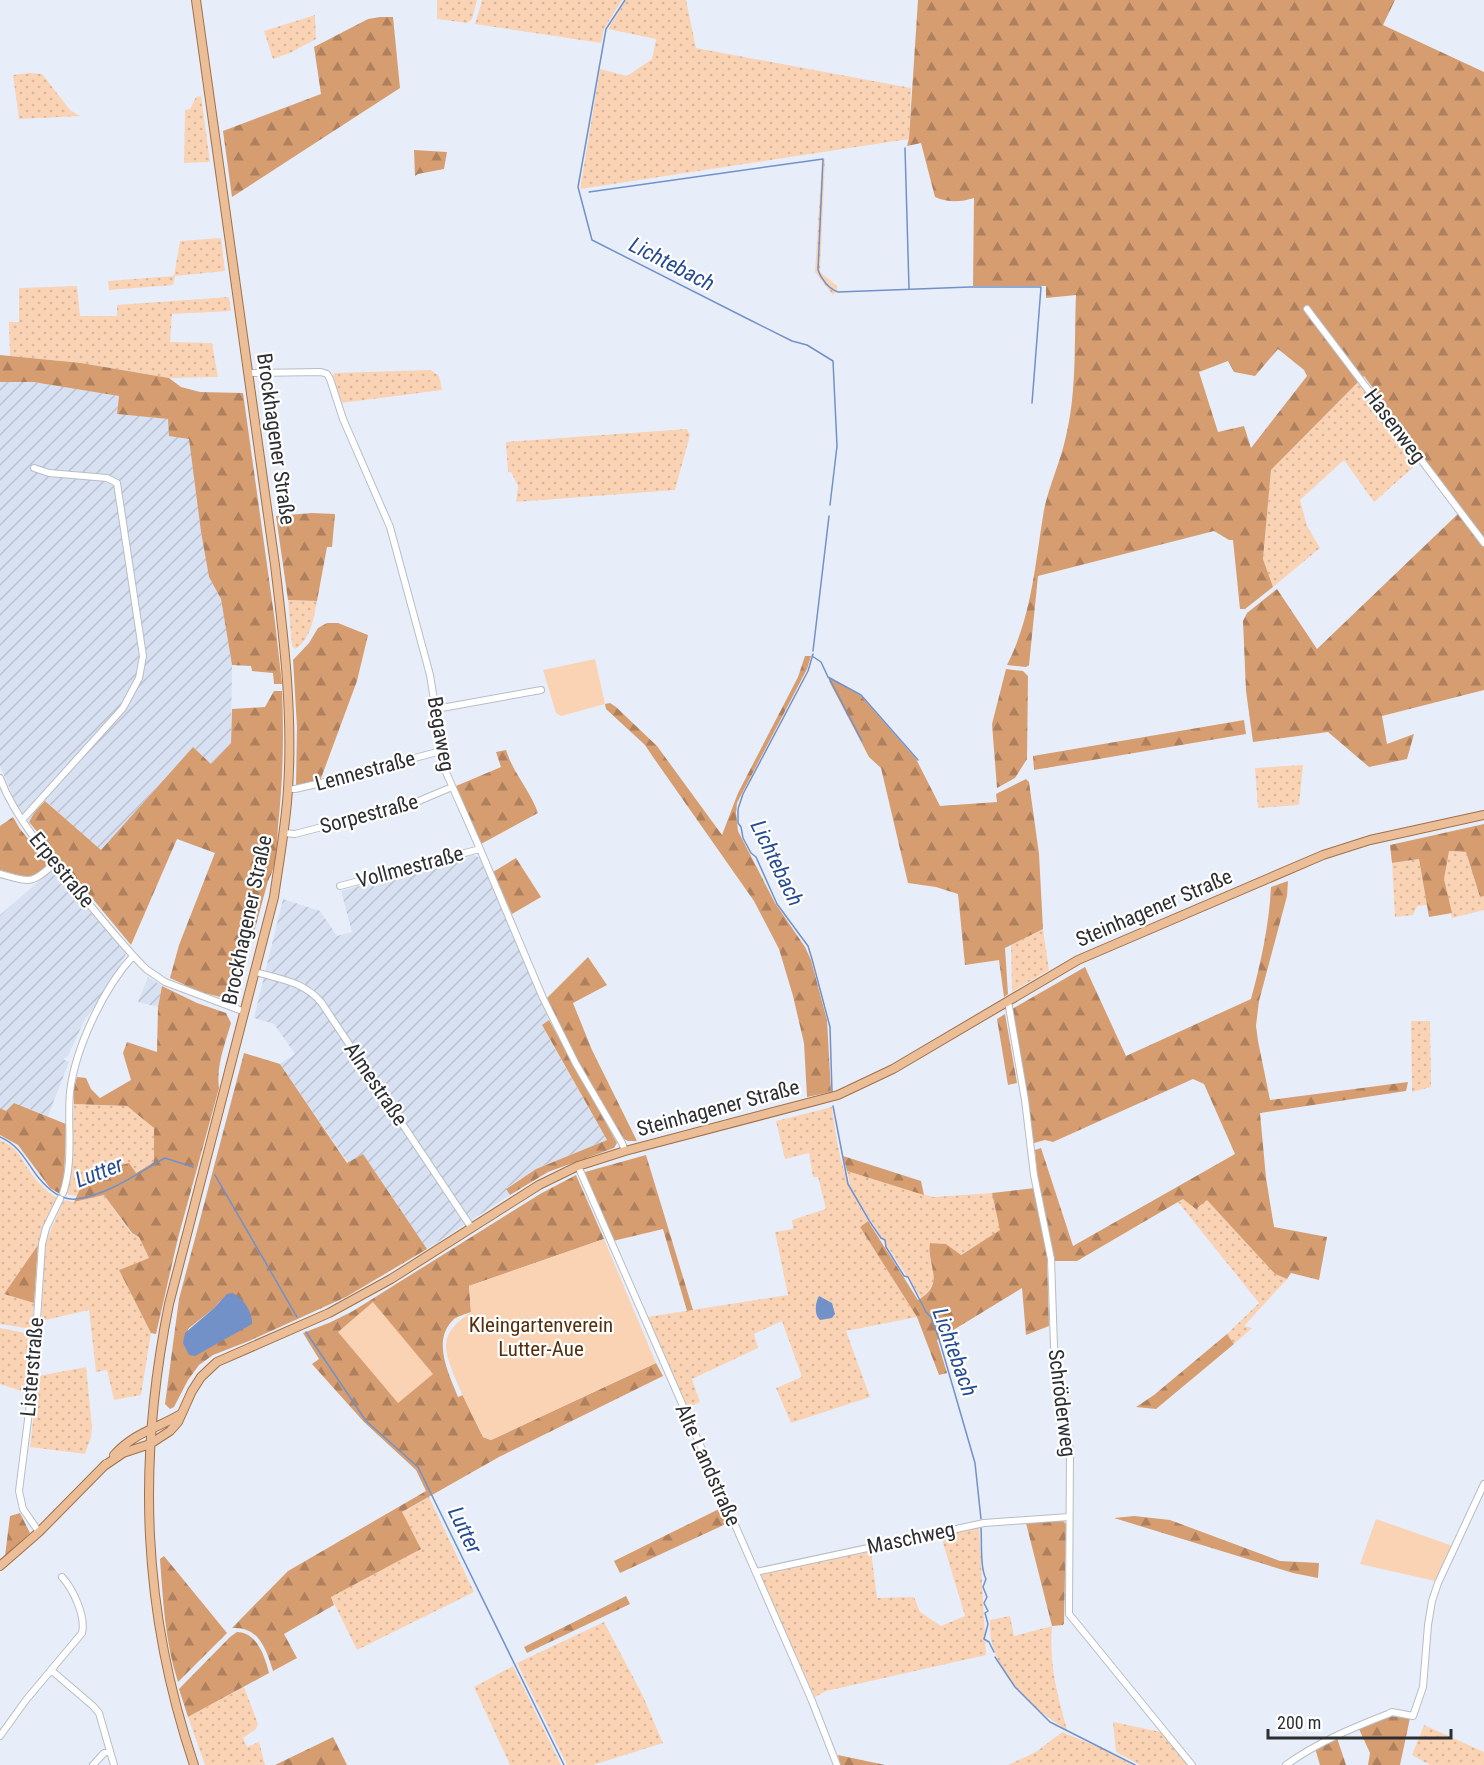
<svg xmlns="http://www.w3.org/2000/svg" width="1484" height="1765" font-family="'Roboto Condensed',sans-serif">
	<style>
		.industrial { fill: url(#industrial-furrows) }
		.grass { fill: url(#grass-dots) }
		.forest { fill: url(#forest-firs); fill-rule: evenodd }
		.green { fill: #fad3b5 }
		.water { fill: #7191c8 }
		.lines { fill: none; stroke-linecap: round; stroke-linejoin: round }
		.stream { stroke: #7191c8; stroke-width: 1.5 }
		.minor-casing { stroke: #b7bdc7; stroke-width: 8 }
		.major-casing { stroke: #a07048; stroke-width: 10 }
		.minor { stroke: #fff; stroke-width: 6 }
		.major { stroke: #ecbe98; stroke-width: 8 }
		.labels { text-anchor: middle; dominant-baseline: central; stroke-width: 4.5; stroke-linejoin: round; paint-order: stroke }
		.street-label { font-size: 21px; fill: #2c2e32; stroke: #fff }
		.park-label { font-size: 21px; fill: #552f0c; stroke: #fff }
		.water-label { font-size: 22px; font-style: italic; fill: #264c91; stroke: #fff }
	</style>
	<defs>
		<pattern id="industrial-furrows" width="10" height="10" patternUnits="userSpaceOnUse" patternTransform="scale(1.5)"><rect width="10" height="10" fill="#d8e1f2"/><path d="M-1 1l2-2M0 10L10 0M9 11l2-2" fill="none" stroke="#bac1d0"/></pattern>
		<pattern id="grass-dots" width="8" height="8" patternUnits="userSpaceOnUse" patternTransform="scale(1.5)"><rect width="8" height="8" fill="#fad3b5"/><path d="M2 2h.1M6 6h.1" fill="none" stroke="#d6b59c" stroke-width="1.8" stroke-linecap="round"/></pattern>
		<pattern id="forest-firs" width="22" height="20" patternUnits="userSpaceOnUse" patternTransform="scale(1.5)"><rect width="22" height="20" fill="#d69d70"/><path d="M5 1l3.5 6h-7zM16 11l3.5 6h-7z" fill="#ae805d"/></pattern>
	</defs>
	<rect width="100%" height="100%" fill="#e8eef9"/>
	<path class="industrial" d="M0,382H33L119,396L117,414L169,419L189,438L201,532L209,577L221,599L232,665L231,743L211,764L193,747L100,851L46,801L29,822L15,801L0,766Z
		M473,855L480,858L549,1020L542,1026L607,1140L536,1169L506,1188L510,1195L427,1249L363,1154L348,1163L280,1064L295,1054L274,1024L254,1018L283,899L320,911L337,936L352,932L341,891Z
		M54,868L126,954L99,1002L85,1019L68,1056L63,1059L69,1062L48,1116L14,1103L6,1111L0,1108V915Z
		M148,977L162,986L158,1007L138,1002Z"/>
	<path class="grass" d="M437,0H477L472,19L467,23L437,19Z
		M482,0H622L604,29L601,43L475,24Z
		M626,0H686L696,48L911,88L909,139L580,189L600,69L627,76L652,59L656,39L608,29Z
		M315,15L316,39L290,53L273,59L264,31Z
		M30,73L42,74L70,110L80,116L19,119L13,75Z
		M201,96L210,162L184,163L185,110L190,109L196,97Z
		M825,159L820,272L837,286V291L833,295L815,272L822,160Z
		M221,238L225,271L175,276L173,285L109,290L108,281L174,276L180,241Z
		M77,286L80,316H117V305L229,297L231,311L172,314L170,342L212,343L218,377L169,378L81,363L10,356L9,322H19V288Z
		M431,370L439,376L442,390L341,403L333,376L334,373Z
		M1359,381L1418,460V463L1374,502L1344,460L1300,500L1307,526L1320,548L1273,587L1263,559L1271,470Z
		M687,429L690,435L675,490L516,502L518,486L511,472H508L506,442Z
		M288,600L317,601C314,617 311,640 295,649L292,646Z
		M1303,765L1299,805L1258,808L1255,768Z
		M1448,851L1466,852L1480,897L1484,896V910L1452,918L1444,879Z
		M1419,859L1427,905L1417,906L1413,915L1395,917L1392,863Z
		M1043,929L1049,970L1012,992L1011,945Z
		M1411,1021H1430L1431,1087L1412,1092Z
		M74,1104L127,1106L154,1128V1162L135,1173L86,1174L78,1196L66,1194L71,1164Z
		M832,1107C838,1154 843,1180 868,1221L860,1227L917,1317L846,1331L870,1397L791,1423L776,1388L802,1377L782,1321L754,1334L758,1348L692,1379L700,1402L687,1408L647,1317L788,1295L775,1232L793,1229L792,1220L826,1209L818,1177H813L809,1153L785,1159L776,1121Z
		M0,1140C18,1148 19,1155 29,1170C36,1181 46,1191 57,1198L43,1228L38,1245L4,1294L34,1303L32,1329L0,1324Z
		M847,1171L933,1197L992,1193L1001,1230L960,1255L946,1244L930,1243C926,1267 946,1277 921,1298L858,1201L850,1185Z
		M104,1195L131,1233L139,1237L149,1258L119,1270L151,1333L141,1395L114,1400L107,1370L96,1372L89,1310L41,1321L45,1243L64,1200L74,1202Z
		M1183,1199H1207L1275,1274L1287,1279L1244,1326L1252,1328L1234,1344L1227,1334L1259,1303L1178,1202Z
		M0,1328L30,1334L27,1393L0,1384Z
		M86,1367L92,1427L91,1437L85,1454L30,1447L38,1376Z
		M429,1497L474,1592L357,1650L331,1597L421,1549L401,1513Z
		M979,1526L986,1655L826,1691L815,1697L759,1574L871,1551L877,1598L914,1597L920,1612L941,1626L965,1616L941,1536Z
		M1010,1616L1014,1636L1052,1626C1049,1666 1057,1692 1067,1730C1035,1711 998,1677 991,1639C990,1633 990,1626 990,1620Z
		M604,1622L642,1694L663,1743L593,1765H567L517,1663Z
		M513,1666L561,1765H510L474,1687Z
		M244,1687L258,1724L256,1729L243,1738L247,1747L259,1742L265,1765H205L188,1717Z
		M1113,1722L1161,1732L1189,1765H1140L1116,1752Z
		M1424,1725L1484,1752V1765H1430L1412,1755Z
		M1062,1732L1103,1749L1132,1765H1008L1036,1752Z"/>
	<path class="forest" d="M918,0H1395L1383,25L1484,72V690L1382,716L1387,744L1414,734L1407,759L1369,767L1328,732L1253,742L1246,691L1243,621L1247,613L1277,589L1317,649L1462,510L1364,376L1271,470L1263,559L1273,587L1245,609H1240L1233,540H1229L1214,531L1038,576L1029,665L1026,667L1007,665C1032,616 1035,564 1044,510C1049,485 1061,461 1066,436C1077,391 1074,341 1076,295L1046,298V286H973L974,198C961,202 949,203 935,197L921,143L907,146L909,138ZM1278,349L1304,370L1307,376L1251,448L1244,426L1218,432L1199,372L1228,361L1234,372L1255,376Z
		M380,17H393L400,88L232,197L223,131L321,94L314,47L368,19Z
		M414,150L447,152L444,169L418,174L415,176Z
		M0,355L81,363L169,378L181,387L200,392L243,393L275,622L282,684H274L273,673L252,671L251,666L232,665L221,599L209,577L201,532L189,439L169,436L168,419L117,414L119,396L33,382H0Z
		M312,513L335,514L332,547H327L317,601L288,600L276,516Z
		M327,623H338L368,635L357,681L320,781L296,787L297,727L293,660L309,643L318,628Z
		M805,656H811L807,669L737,803L736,813L738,831L775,903L805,947L811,960L827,1020L831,1092L807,1097L804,1043L793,996L779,949L754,901L653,757L645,745L606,709L605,704L610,703L616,707L657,746L722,835L738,793L798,677Z
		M1006,669L1023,671L1028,676L1027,759L1015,778L997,788L992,724Z
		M832,679L861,696L916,759L940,806L997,802L996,794L1026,779L1029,782L1039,854L1043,929L1005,948L1008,994L1004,997L999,960L965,965L958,894L936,887L908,883L881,768L869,757L829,681Z
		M274,691H282C284,737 283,781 278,826C277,844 277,866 268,881L236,998L233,1000L200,992L170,978L179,945L215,853L177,839L131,945L29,822L34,813L45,801L101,850L193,747L211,764L231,743L232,709L265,707Z
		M1244,720L1246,734L1034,770L1033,756Z
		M506,750C513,773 530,790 538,813L481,844L456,786L501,767L496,752Z
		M13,817L20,829L49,864L36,876H21L0,870V826Z
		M1484,824V896L1480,897L1466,852L1449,851L1444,879L1452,913L1429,917L1419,859L1392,863L1390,845Z
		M516,858L541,897L512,914L493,872Z
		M1288,881L1287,896L1259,1001L1256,1026L1258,1041L1270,1100L1408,1082L1406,1091L1260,1113L1266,1178L1274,1227L1327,1237L1319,1280L1291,1273L1287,1279L1275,1274L1207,1200L1196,1209L1183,1199L1077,1261H1055L1037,1172L1035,1150L1041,1148L1073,1246L1235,1154L1204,1084L1193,1079L1053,1142L1045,1140L1034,1143L1012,1009L1085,967L1126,1056L1251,999C1261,962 1269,926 1271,887Z
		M588,957L607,985L573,1003L592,1050L637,1141H628L624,1139C597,1093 567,1047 547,998Z
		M162,986L197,1003L226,1013L231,1023C225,1044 216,1066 219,1088L178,1238L156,1334L151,1333L119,1270L149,1258L139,1237L132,1233L104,1195L74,1202L87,1174L89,1173L129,1163L136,1173L154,1162V1128L127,1106L74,1104L73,1091L77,1077L86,1078L91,1089L100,1098L131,1080L123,1053L127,1042L157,1052L158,1007Z
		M1005,1014L1017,1083L1008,1085L997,1019Z
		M549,1020L617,1143L614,1148L548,1172L510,1195L506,1189L536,1169L607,1140L542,1025Z
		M244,1053L280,1064L347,1163L363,1154L427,1249L346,1297L249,1341L213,1355L199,1365L188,1380L174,1407L170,1409L165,1404L179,1299ZM221,1300L189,1354L188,1329L214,1308Z
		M14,1103L66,1124L64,1182L60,1194L50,1188L18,1145L0,1135V1108L6,1111Z
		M646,1155L693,1310L687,1311L663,1229L613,1241L586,1180L585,1172Z
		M843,1156L921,1181L924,1195L847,1171Z
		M576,1175L604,1239L469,1286L471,1312C466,1314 458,1316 454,1319C431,1340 449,1374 458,1397L463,1395L483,1437L491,1440L656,1363L663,1376L499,1457L402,1512L421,1549L331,1597L334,1605L284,1634L297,1658L273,1671C266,1649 259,1626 232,1628L288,1571L426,1491L416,1470L364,1422L312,1364L319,1359L303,1333L331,1322L353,1311L540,1194Z
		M1035,1188L1047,1258L1049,1326L1026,1335L1022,1288L937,1340L947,1373L939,1375L917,1317L860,1227L868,1221L918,1300C947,1283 926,1265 930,1243L946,1244L961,1255L1000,1230L992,1193Z
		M38,1245L34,1303L4,1294Z
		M1227,1334L1234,1344L1156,1409L1136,1407L1154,1395Z
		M721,1508L728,1523L620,1573L614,1561Z
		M20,1513L30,1533L5,1556L10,1516Z
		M1134,1516L1170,1520L1280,1561L1319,1563L1318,1578L1293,1573L1114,1518Z
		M1063,1521L1066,1524L1064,1623L1063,1625L1052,1626L1026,1523Z
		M164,1556L227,1633L178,1682C165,1642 163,1600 160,1559Z
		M626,1596L630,1604L527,1653L524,1647Z
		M237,1632C257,1632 265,1657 269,1673L188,1717L179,1689L230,1637Z
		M1388,1716L1410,1718L1400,1765H1368L1370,1753L1359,1729Z
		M333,1737L347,1765H275Z
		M1337,1738L1346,1765H1320L1315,1748Z
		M838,1755L885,1765H840Z"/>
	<path class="green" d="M595,659L605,704L561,716L556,713L543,670Z
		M604,1239L656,1363L491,1440L483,1437C474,1418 445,1364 446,1345C447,1329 460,1320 471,1312L469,1286Z
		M373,1302L433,1374L398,1403L338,1332Z
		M1376,1519L1453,1546L1438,1579L1435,1581L1360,1564Z"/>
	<path class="water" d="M232,1293C243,1297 253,1313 252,1324L195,1356L189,1355L183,1343L185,1333L214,1308L227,1294Z
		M819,1296L832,1303L835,1314L832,1318L820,1320C814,1315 815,1303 819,1296Z"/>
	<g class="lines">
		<path class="stream" d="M625,0L606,29L578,187L592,240L750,320L792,341L807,345L833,361L837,446L830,505
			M905,148L909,288
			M589,192L823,159L818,270C821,279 829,289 838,292L970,287H1041L1032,403
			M813,651L829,516
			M813,654L808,671L743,794L738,809V823L741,827L743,838L751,853L756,857L777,904L808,946L812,959L830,1027L832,1092
			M812,656L821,662L828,677L861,695L918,760
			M829,678L862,741
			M833,1106L848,1184L870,1222L881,1238L885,1240L886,1247L904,1276L908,1277L926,1312L931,1317L939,1339L975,1463L981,1519
			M0,1137C20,1146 25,1160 38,1177C47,1188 60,1201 76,1199C108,1195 138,1173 165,1158L193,1167
			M215,1175L297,1317
			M306,1332L366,1421L418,1467L564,1765
			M981,1528C982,1544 980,1567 986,1579L983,1587L987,1597L984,1603L988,1611L985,1613L988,1624L984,1639L989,1642L994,1652
			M995,1657L1015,1687L1050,1722L1135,1765"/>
		<g class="minor-casing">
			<path id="minor" d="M1307,309L1484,543
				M248,373L321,372L327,374L330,379L343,419L390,527L430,675L445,770L480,849L543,998L576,1064L622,1143L625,1151
				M436,709L541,690
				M0,778C16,821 50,857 79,892C101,918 122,945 146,969L165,982L245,1012
				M288,789H295L321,783L441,751
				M22,820L123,708L139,678L143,656L117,483L107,478L49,473L34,468
				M284,833L295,834L414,803L452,787
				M0,874C31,882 31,885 55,863
				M340,886L480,849
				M256,972C282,980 302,981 321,1002L471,1227
				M1008,1001L1025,1100L1034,1175L1051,1259L1054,1346L1070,1451L1069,1614L1192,1765
				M578,1166L812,1701L837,1765
				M63,1193C74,1161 67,1125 70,1092C75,1049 103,989 133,956
				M39,1532L23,1509L19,1491L33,1380L42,1244L46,1228L60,1199
				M756,1572L984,1523L1069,1517
				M51,1670L93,1706L99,1713L114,1765
				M0,1736L26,1700L82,1633C86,1616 73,1589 62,1577
				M93,1765L104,1753L110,1751
				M1286,1765C1318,1742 1352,1728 1388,1714L1392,1712L1413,1716L1423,1687L1428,1625L1432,1601L1438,1583L1484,1484"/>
		</g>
		<g class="major-casing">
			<path id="major" d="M114,1455C135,1432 156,1429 181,1414
				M104,1466L123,1453L150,1444L170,1431L178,1422L192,1391L201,1377L217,1362L329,1313L391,1279L539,1185L578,1166L625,1151L838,1095L893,1069L1078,960L1323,855L1370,840L1484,815
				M0,1566L39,1532L106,1464
				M194,1765C142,1611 137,1462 169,1304L274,897C279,861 286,825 288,789C293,713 284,640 275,565L196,0"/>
		</g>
		<use href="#minor" class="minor"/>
		<use href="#major" class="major"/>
	</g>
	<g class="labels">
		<g class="street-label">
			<text transform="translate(1395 426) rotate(53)">Hasenweg</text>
			<text transform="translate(276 439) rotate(82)">Brockhagener Straße</text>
			<text transform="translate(441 734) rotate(80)">Begaweg</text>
			<text transform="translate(365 771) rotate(-15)">Lennestraße</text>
			<text transform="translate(369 814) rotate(-15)">Sorpestraße</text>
			<text transform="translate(410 867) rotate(-15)">Vollmestraße</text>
			<text transform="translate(62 870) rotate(51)">Erpestraße</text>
			<text transform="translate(1154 908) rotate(-23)">Steinhagener Straße</text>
			<text transform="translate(247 920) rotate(-78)">Brockhagener Straße</text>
			<text transform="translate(376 1084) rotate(56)">Almestraße</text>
			<text transform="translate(718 1108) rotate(-15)">Steinhagener Straße</text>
			<text transform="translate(32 1367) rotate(-85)">Listerstraße</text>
			<text transform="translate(1062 1403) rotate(83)">Schröderweg</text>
			<text transform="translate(708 1465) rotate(66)">Alte Landstraße</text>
			<text transform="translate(911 1538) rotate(-12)">Maschweg</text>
		</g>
		<g class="park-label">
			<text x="541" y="1325">Kleingartenverein<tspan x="541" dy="24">Lutter-Aue</tspan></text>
		</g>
		<g class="water-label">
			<text transform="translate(672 264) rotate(27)">Lichtebach</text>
			<text transform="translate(777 863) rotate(64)">Lichtebach</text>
			<text transform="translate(99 1172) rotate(-21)">Lutter</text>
			<text transform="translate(955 1352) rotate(70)">Lichtebach</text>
			<text transform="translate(465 1530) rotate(64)">Lutter</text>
		</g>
	</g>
	<path d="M1268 1729v9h183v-9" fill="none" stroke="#2c2e32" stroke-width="3"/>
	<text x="1277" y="1729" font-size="18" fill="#2c2e32" stroke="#ffffff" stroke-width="4.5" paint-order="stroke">200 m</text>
</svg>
